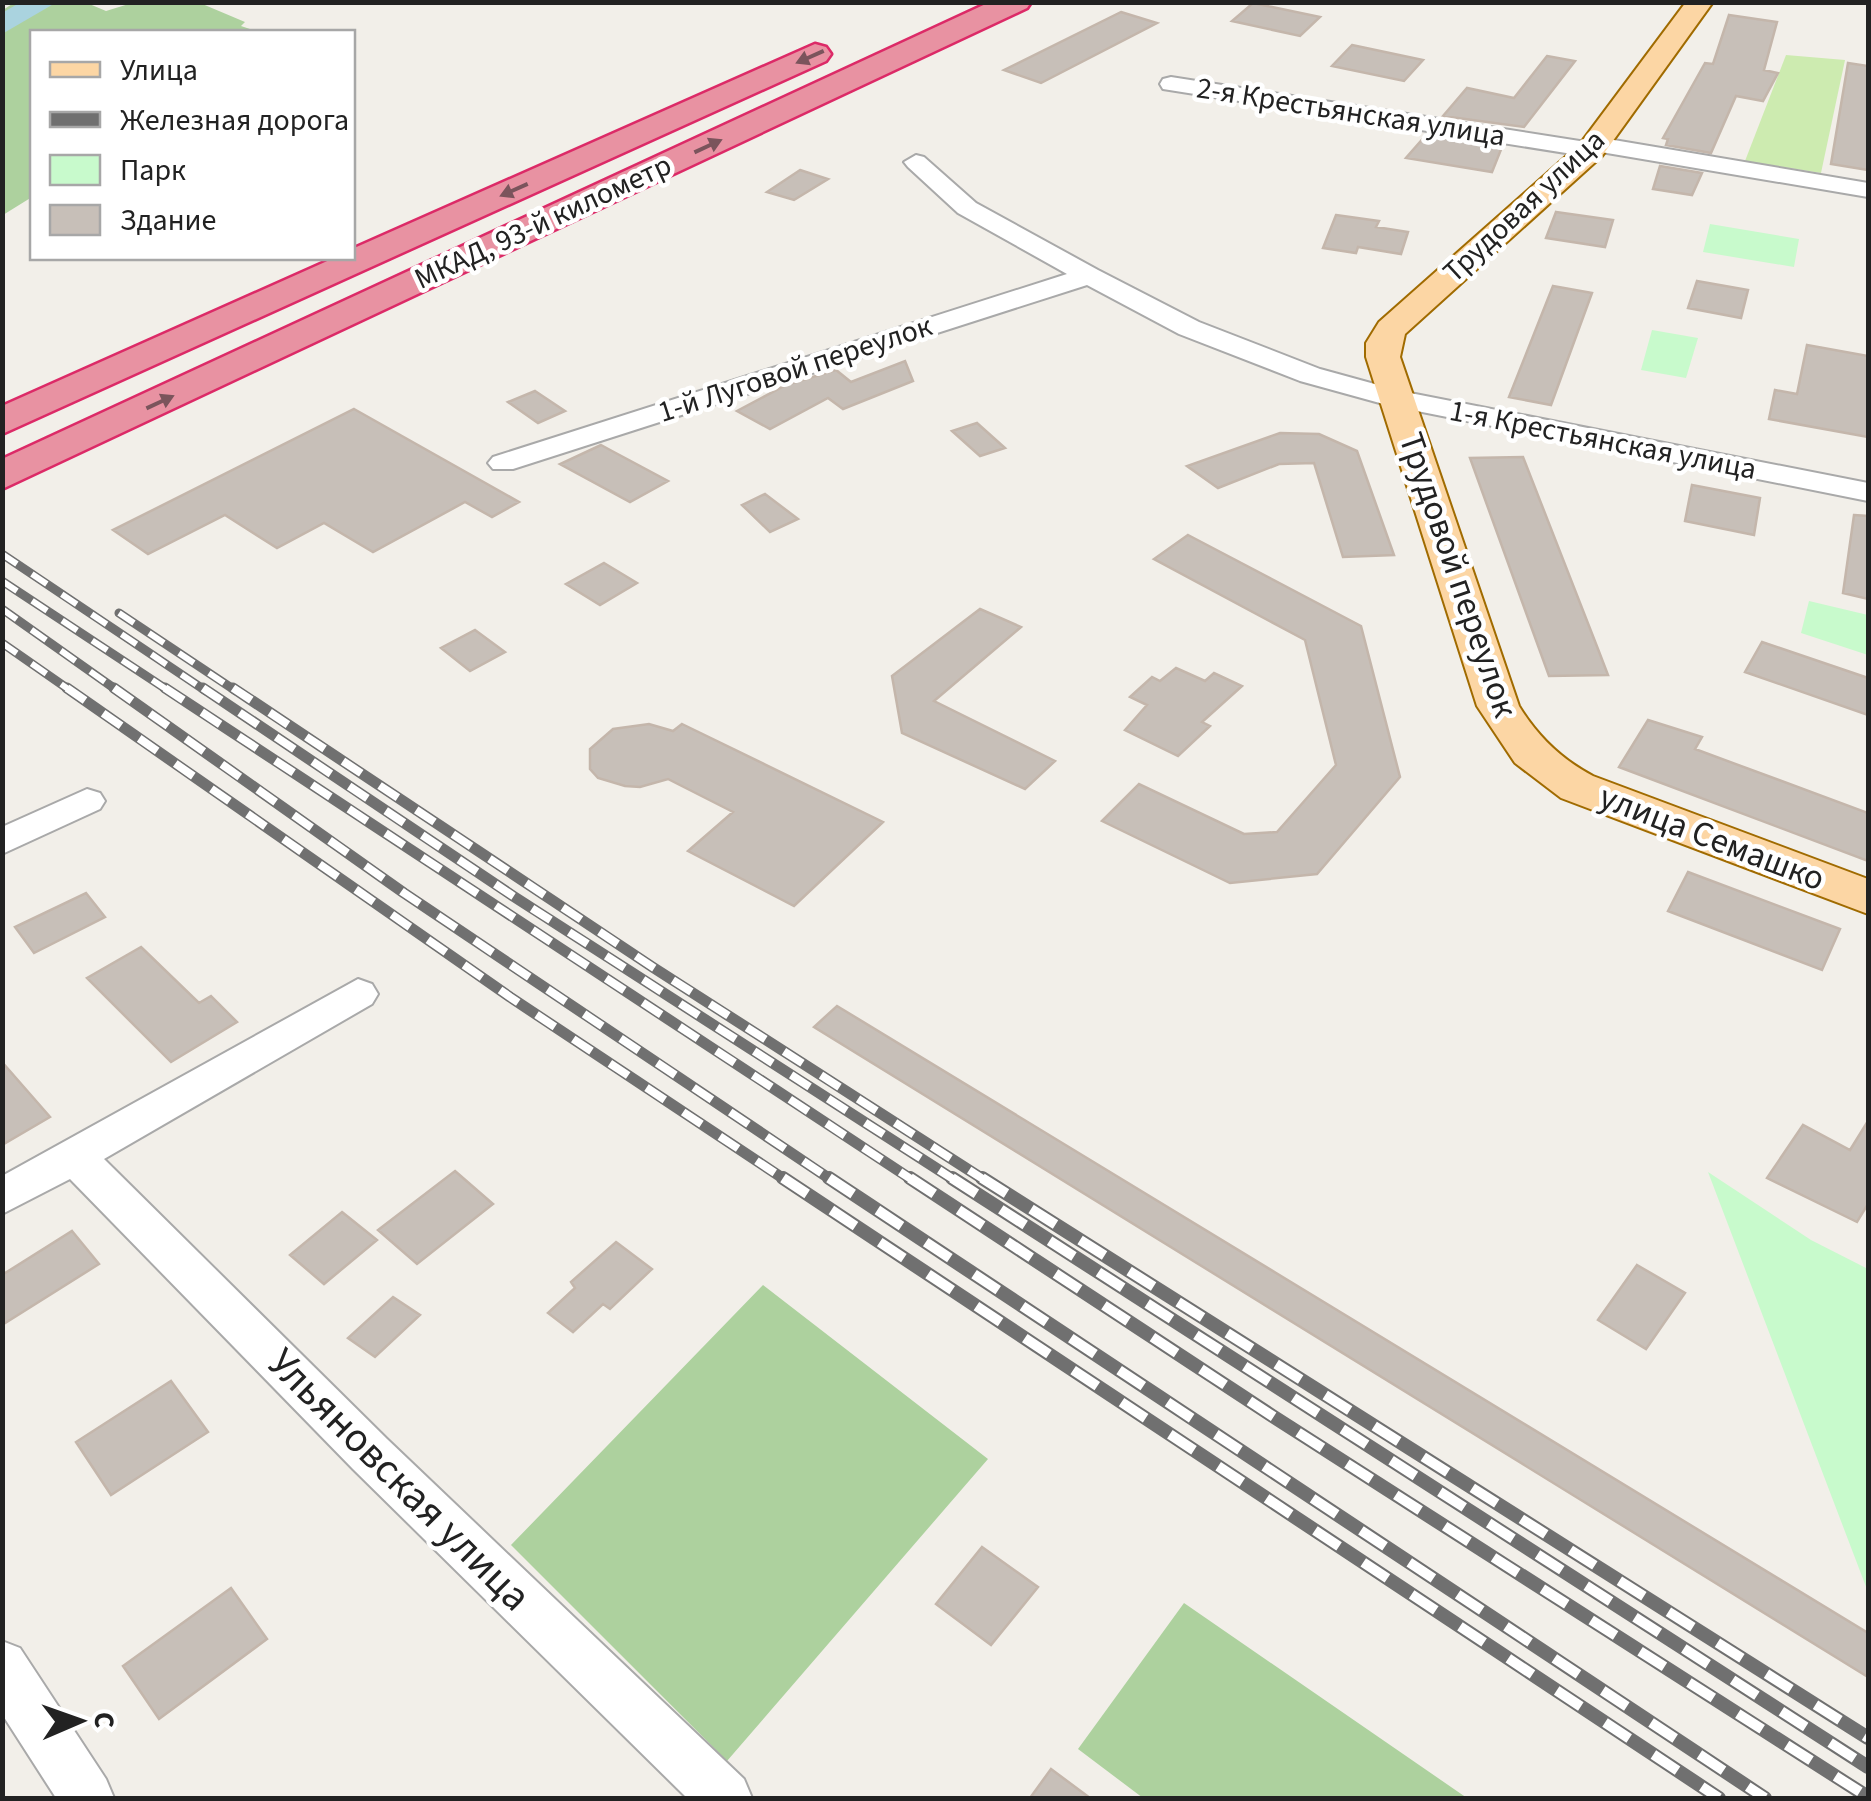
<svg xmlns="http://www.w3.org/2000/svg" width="1871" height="1801" font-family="'Source Sans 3',sans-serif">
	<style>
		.grass { fill: #cdebb0 }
		.forest { fill: #add19e }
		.park { fill: #c8facc }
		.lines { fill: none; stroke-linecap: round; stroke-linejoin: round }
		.river { fill: #aad3df; fill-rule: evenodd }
		.building { fill: #c7bfb8; stroke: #c4b6ab; stroke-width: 2.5 }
		.minor-casing { stroke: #a9a9a9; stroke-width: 4 }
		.major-casing { stroke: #a06b00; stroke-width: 4 }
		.highway-casing { stroke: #dc2a67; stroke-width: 5 }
		.minor { fill: #fff; fill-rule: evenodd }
		.major { fill: #fcd6a4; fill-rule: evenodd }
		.highway { fill: #e892a2; fill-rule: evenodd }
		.rail-far2-casing { stroke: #707070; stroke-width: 9 }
		.rail-far1-casing { stroke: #707070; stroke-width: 11 }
		.rail-casing { stroke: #707070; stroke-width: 14 }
		.rail-far2 { stroke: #fff; stroke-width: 6; stroke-dasharray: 18; stroke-linecap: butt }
		.rail-far1 { stroke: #fff; stroke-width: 8; stroke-dasharray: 22; stroke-linecap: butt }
		.rail { stroke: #fff; stroke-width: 10; stroke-dasharray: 29; stroke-linecap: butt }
		.oneway { fill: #7b545c }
		.labels { text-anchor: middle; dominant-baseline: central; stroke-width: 9; stroke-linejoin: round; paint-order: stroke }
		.far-street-label { font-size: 30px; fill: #222; stroke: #fff }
		.street-label { font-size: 35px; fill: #222; stroke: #fff }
		.near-street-label { font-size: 42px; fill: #222; stroke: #fff }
	</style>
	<rect width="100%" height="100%" fill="#f2efe9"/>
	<path class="grass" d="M1786,55L1845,60L1821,173L1745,161Z"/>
	<path class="forest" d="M15,2L87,3L106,11L132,3H200L245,22L241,26L256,31L32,32V197L3,215V10Z
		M763,1285L988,1459L727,1761L511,1545Z
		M1184,1603L1467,1798H1143L1078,1749Z"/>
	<path class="park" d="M1710,224L1799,239L1794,267L1703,252Z
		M1652,330L1698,338L1686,378L1641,370Z
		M1809,601L1868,615V655L1801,633Z
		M1708,1172L1811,1240L1868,1269V1592Z"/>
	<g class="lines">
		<path class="river" d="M21,2H57L2,34V13Z"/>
	</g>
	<path class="building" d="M1253,3L1320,17L1300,36L1232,21Z
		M1121,12L1157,23L1041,83L1004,70Z
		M1729,15L1777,22L1764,70L1778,73L1763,101L1736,96L1711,153L1666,145L1668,139L1663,138L1705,63L1713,64Z
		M1352,45L1423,60L1404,81L1332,66Z
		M1547,56L1575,61L1524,127L1443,116L1467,88L1514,98Z
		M1848,63L1868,66V170L1831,164Z
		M1426,135L1502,147L1492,172L1406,158Z
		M1660,166L1702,173L1692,195L1653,189Z
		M800,170L828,179L794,200L767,192Z
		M1556,212L1613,220L1605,247L1546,238Z
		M1336,215L1379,221L1376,227L1408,232L1401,254L1358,247L1356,253L1323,248Z
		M1697,281L1748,290L1741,318L1688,308Z
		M1553,286L1592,293L1551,405L1509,397Z
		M1807,345L1868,356V437L1769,419L1775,390L1797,394Z
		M905,361L913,381L843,409L828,398L770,429L737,411L786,385L836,370L851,382Z
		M535,391L565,411L538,423L508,402Z
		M354,409L519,502L492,517L465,502L373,552L324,523L277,548L225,515L148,554L113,530Z
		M977,423L1005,448L980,456L952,431Z
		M1280,433L1319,434L1357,451L1394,555L1343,557L1314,463L1279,464L1218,488L1187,466Z
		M601,445L612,451L668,481L630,502L560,464Z
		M1523,457L1598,649L1608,675L1549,676L1470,458Z
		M1692,485L1760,498L1754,535L1685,521Z
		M765,494L798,519L770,532L742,505Z
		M1854,515L1868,516V599L1843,593Z
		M1188,535L1361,626L1400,777L1317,874L1230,883L1102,821L1139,784L1244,834L1277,832L1336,765L1305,640L1154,559Z
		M604,563L637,583L600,605L566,584Z
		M980,609L1021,627L934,701L1055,761L1025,789L902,733L892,676Z
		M475,630L505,652L470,671L441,648Z
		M1762,642L1868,678V715L1745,672Z
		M1176,668L1205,681L1214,673L1242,686L1202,722L1210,726L1178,756L1125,730L1147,705L1130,697L1152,677L1160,681Z
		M1648,720L1702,737L1695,749L1868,813V861L1619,767Z
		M682,724L883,822L794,906L688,851L733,812L668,779L640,787L625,786L598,778L590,769V749L613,729L649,724L673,731Z
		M1688,872L1840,929L1822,970L1668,911Z
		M86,893L105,917L34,953L15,927Z
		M141,947L199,1003L211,996L237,1022L171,1062L87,978Z
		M837,1006L1868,1633V1677L814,1027Z
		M2,1062L50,1117L2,1145Z
		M1868,1121V1204L1857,1222L1767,1178L1803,1125L1850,1150Z
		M455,1171L493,1204L417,1264L378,1230Z
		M342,1212L377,1240L324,1284L290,1255Z
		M72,1231L99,1264L2,1325V1275Z
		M616,1242L652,1269L610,1309L603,1304L573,1332L548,1313L575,1288L571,1282Z
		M1637,1265L1685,1293L1646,1349L1598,1320Z
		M393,1297L420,1315L375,1357L348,1338Z
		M171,1381L208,1432L111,1495L76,1442Z
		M982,1547L1038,1587L991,1645L936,1604Z
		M231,1588L267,1639L159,1719L123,1666Z
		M1051,1769L1090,1798H1030Z"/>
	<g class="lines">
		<g class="minor-casing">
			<path id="minor" d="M1171,77L1586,142L1596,137L1868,183V197L1601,152L1591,157L1163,89L1160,84L1163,79Z
				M916,155L924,157L976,203L1098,270L1199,322L1320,369L1400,391L1868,483V501L1387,405L1300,381L1179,334L1087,285L513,469H493L488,463L493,457L1067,274L958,213L908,167L904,162Z
				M87,789L100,793L105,801L100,809L2,854V827Z
				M358,979L372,984L378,994L372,1004L104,1159L387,1439L744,1779L752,1798H687L353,1469L70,1179L2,1214V1176Z
				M2,1641L20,1648L106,1779L114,1798H56L2,1714Z"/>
		</g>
		<g class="major-casing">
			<path id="major" d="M1686,2H1713L1602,156L1405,334L1400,357L1519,706C1538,737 1561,759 1593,776L1868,879V914L1561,798L1515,763L1477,706L1366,357V343L1379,322L1580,144Z"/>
		</g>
		<g class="highway-casing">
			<path id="highway" d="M990,2H1031L1027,8L2,489V459Z
				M815,44L826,47L831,54L826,61L2,434V406L334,258H352V249Z"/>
		</g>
		<use href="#minor" class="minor"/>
		<use href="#major" class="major"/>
		<use href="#highway" class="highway"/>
		<g class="rail-far2-casing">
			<path id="rail-far2" d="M2,554L206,691
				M2,581L169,691
				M2,609L118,691
				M119,613L236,691
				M2,643L71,691"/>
		</g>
		<g class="rail-far1-casing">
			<path id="rail-far1" d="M67,688L510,997L787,1181
				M114,688L404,893L833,1181
				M165,688L914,1181
				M203,688L513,896L956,1181
				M233,688L654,968L986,1181"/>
		</g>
		<g class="rail-casing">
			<path id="rail" d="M783,1178L1719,1798
				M829,1178L1765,1798
				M910,1178L1274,1417L1868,1797
				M952,1178L1868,1767
				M982,1178L1868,1738"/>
		</g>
		<use href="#rail-far2" class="rail-far2"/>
		<use href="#rail-far1" class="rail-far1"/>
		<use href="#rail" class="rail"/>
	</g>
	<defs><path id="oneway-solid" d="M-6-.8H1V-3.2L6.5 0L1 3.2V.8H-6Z" transform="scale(2.5)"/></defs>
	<g class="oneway">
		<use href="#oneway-solid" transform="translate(810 57) rotate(156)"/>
		<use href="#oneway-solid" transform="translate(708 146) rotate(-25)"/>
		<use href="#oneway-solid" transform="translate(514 190) rotate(156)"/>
		<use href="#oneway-solid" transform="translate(160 402) rotate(-25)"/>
	</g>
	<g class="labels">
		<g class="far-street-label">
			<text transform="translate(1351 112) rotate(9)">2-я Крестьянская улица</text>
			<text transform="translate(1524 206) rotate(-43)">Трудовая улица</text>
			<text transform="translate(543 222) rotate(-25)">МКАД, 93-й километр</text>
			<text transform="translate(795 369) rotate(-18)">1-й Луговой переулок</text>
			<text transform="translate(1603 440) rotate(11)">1-я Крестьянская улица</text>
		</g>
		<g class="street-label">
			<text transform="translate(1458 575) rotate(71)">Трудовой переулок</text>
			<text transform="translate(1712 838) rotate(21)">улица Семашко</text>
		</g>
		<g class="near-street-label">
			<text transform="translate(399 1480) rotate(45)">Ульяновская улица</text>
		</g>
	</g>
	<rect width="1871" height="1801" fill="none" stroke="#222222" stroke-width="10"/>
	<rect x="30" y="30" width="325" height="230" fill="#ffffff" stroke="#a7a7a7" stroke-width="2.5"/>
	<rect x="50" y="62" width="50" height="15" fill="#fcd6a4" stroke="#a7a7a7" stroke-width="2.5"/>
	<text x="120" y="80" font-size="30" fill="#222222">Улица</text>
	<rect x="50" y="112" width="50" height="15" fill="#707070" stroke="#a7a7a7" stroke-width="2.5"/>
	<text x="120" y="130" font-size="30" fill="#222222">Железная дорога</text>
	<rect x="50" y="155" width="50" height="30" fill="#c8facc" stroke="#a7a7a7" stroke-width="2.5"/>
	<text x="120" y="180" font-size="30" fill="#222222">Парк</text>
	<rect x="50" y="205" width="50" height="30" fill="#c7bfb8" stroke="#a7a7a7" stroke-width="2.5"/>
	<text x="120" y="230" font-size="30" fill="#222222">Здание</text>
	<g transform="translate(80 1721) rotate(88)" stroke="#ffffff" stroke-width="8" paint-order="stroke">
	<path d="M0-8L18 38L0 25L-18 38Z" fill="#222222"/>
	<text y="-15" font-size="28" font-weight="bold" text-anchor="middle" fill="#222222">С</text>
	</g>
</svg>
